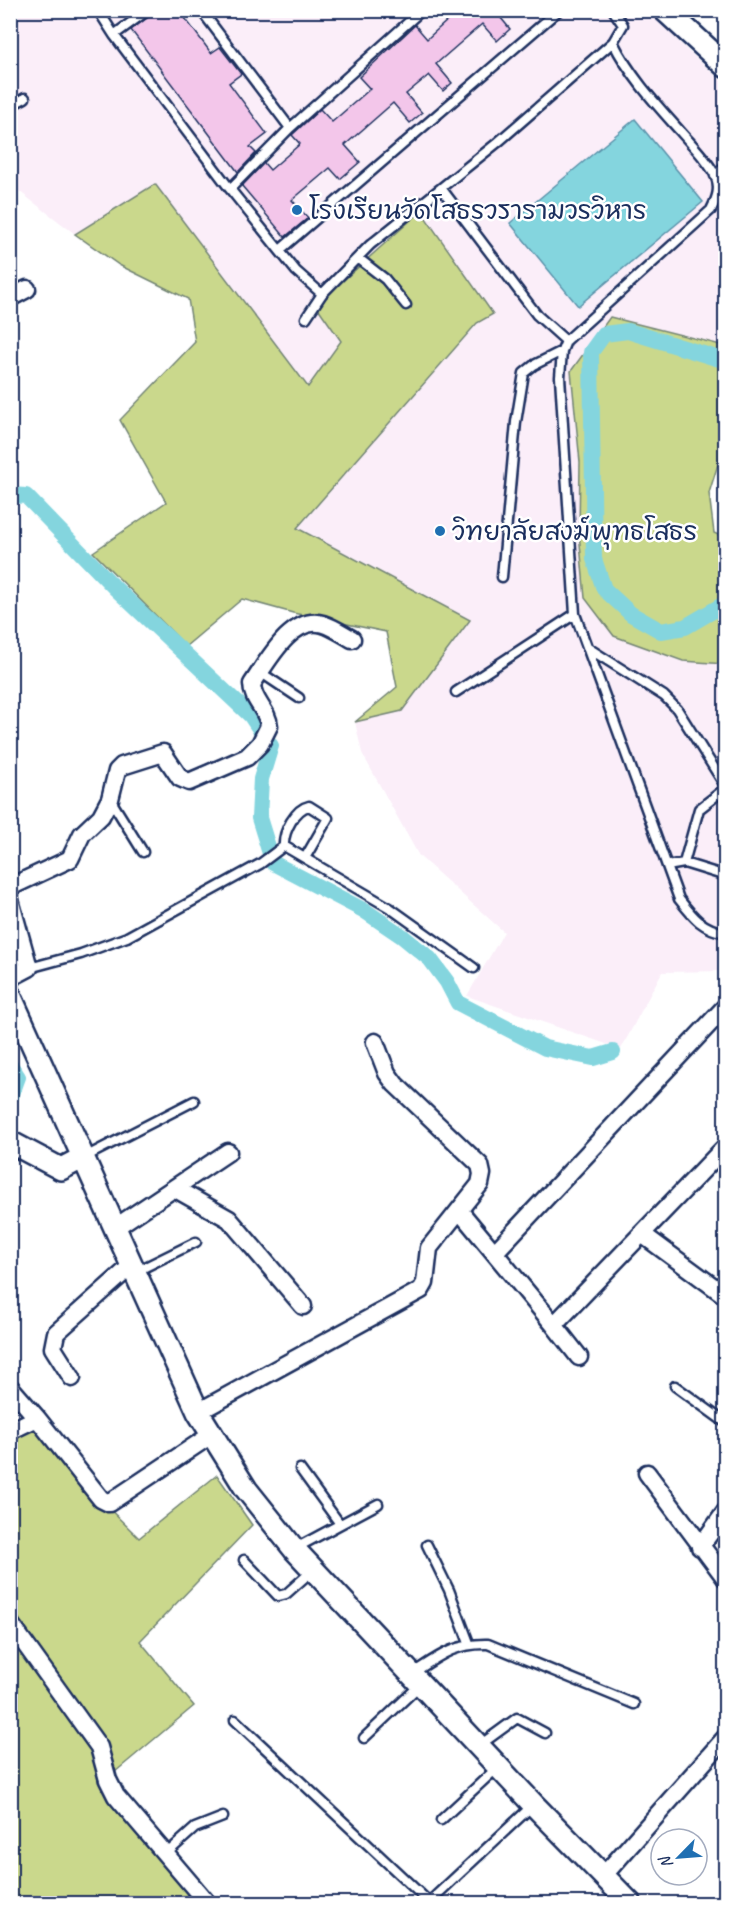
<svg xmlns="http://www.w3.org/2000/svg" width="736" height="1914" font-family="Caveat,'Playpen Sans Thai',sans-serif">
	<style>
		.built { fill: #fbeef9 }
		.green { fill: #cad88c; stroke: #728475; stroke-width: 1.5 }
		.water { fill: #84d5de; stroke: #5a93ab; stroke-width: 1.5 }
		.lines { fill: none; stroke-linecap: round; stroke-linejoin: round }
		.canal { stroke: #84d5de; stroke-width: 16 }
		.building { fill: #f3c6ea; stroke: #1b2f5e; stroke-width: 1.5 }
		.service-casing { stroke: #1b2f5e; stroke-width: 13 }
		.minor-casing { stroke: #1b2f5e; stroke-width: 21 }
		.tertiary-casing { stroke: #1b2f5e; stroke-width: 26 }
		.secondary-casing { stroke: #1b2f5e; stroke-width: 27 }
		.service { stroke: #fff; stroke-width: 8 }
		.minor { stroke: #fff; stroke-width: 16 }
		.tertiary { stroke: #fff; stroke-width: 21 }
		.secondary { stroke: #fff; stroke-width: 22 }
		.poi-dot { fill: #1f6fb2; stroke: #fff; stroke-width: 2 }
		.labels { text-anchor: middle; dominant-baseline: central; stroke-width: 5; stroke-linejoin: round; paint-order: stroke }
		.poi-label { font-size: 26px; fill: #1b2f5e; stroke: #fff; text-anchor: start }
	</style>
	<rect width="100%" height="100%" fill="#fff"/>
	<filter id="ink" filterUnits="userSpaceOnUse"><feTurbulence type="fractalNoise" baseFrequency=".0167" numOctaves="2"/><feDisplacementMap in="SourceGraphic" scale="12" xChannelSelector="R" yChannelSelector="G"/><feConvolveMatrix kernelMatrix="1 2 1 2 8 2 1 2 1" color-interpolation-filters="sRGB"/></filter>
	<g filter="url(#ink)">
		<path class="built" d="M10,11H649L686,49L725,84V346L610,317L580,462L579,533L683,661L725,664V971L662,972L621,1049L467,996L504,932L419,856L362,753L355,722L402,711L469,620L296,528L478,323L493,313L420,210L316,305L341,341L308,388L155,184L75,234L11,185Z"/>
		<path class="green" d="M155,184L308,387L341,341L316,305L421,211L493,314L477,323L297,528L470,620L402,711L355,722L397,687L386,632L293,613L242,599L186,646L93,552L166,502L120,420L195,342L188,299L119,265L75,234Z
			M610,317L725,346V442L709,493L714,533L725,538V664L683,661L614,636L585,598L579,533L580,462L571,371Z
			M38,1427L86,1486L139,1538L217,1475L252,1525L140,1641L194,1706L115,1772L11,1614V1437Z
			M10,1633L95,1752L98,1782L153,1853L199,1903H11Z"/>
		<path class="water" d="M635,119L703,202L578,306L510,223Z"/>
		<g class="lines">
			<path class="canal" d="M726,361L628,331L604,334L591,352L594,559L604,589L631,614L661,631L685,627L726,603
				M10,495L26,496L115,588L251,716L271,746L261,779L259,818L273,863L365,911L402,936L430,959L447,982L458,1003L545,1048L593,1058L613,1052
				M10,1065L18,1077L10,1099"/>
		</g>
		<path class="building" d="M158,10H179L211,53L220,47L241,74L229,83L267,134L250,147L256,153L238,172L131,30Z
			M459,10H498L496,12L510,29L497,41L482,24L436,64L452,83L443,91L429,75L406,94L422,113L410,123L393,103L345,145L360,162L340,179L330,168L292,200L308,218L285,237L242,186L264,163L270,170L300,144L292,135L320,109L332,122L370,89L359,77L415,25L427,39Z"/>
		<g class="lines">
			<g class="service-casing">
				<path id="service" d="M98,10L114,35L148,10
					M201,10L290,128L422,10
					M613,10L623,25L613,42C630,76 655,103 680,131C692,145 707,159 715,175C721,188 717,198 711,210L566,341L562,351L560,377L575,614L679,899C693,917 702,929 726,933
					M114,35L230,189L296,271L322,294L370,245L497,143L613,42
					M10,106L25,98
					M715,176L726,165
					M441,188L537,315L566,341
					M230,189L290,128
					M280,250L559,10
					M358,258L385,279L406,305
					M306,318L322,294
					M502,577L516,422L524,373L534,365L562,351
					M588,648L664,696L677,709L726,787
					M260,672L299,698
					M456,692L575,614
					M110,799L143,852
					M284,846L390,908L474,968
					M684,863L699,809L726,788
					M667,866L684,863L726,876
					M29,968L81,954L127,937L260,864L284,846C283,832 295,809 309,806L328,818L305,858
					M85,1157L194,1101
					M135,1272L196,1242
					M675,1386L726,1423
					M300,1469L340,1524
					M427,1545L449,1590L469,1643
					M294,1549L378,1504
					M244,1560L278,1596L286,1594L313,1570
					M413,1673C439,1656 455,1643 488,1644L634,1704
					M235,1720L429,1902L532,1806
					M364,1738L421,1684
					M480,1745L517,1718L545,1733
					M441,1820L498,1767
					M166,1854L195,1828L223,1817"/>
			</g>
			<g class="minor-casing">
				<path id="minor" d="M10,298L27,289
					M10,887L70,859L82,834L101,816L110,799L117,771L122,766L163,753L180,778L189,782L247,757L260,744L269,726C268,710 252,701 252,684C266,664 292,614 323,624C333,627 343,634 352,639
					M10,900L29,968L10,978
					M174,1188L229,1219L303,1306
					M463,1215L554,1325L726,1146
					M116,1227L228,1152
					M642,1234L726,1296
					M496,1251L726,1006
					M554,1325L579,1357
					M72,1378L53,1348L56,1333L132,1265
					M10,1387L37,1418
					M198,1412L421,1290L425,1283L429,1248L480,1184L482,1174L480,1165L395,1084L387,1073L375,1042
					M10,1431L37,1418L101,1499L109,1503L211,1435
					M647,1473L726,1579
					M700,1547L726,1511
					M10,1623L99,1747L108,1780L116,1796L208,1904
					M604,1875L726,1737"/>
			</g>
			<g class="tertiary-casing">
				<path id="tertiary" d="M10,995L198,1412L246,1489L294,1549L534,1805L631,1904
					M10,1142L61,1169L84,1157"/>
			</g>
			<g class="secondary-casing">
				<path id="secondary" d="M665,10L726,66"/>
			</g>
			<use href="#service" class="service"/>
			<use href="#minor" class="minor"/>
			<use href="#tertiary" class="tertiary"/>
			<use href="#secondary" class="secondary"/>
		</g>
	</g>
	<g class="poi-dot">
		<circle cx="297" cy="210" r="6"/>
		<circle cx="440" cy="531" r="6"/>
	</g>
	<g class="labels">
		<g class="poi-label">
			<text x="309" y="210">โรงเรียนวัดโสธรวรารามวรวิหาร</text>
			<text x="452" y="531">วิทยาลัยสงฆ์พุทธโสธร</text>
		</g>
	</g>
	<rect width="736" height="1914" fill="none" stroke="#fff" stroke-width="36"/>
	<rect x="18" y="18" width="700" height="1878" fill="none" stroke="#1b2f5e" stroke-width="2" filter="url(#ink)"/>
	<g transform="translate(679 1857) rotate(245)"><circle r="28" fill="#ffffff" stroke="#a4acbf" stroke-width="1.5"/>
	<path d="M0-4.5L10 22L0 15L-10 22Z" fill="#1f6fb2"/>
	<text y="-9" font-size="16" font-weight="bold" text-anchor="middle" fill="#1b2f5e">N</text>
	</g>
</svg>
